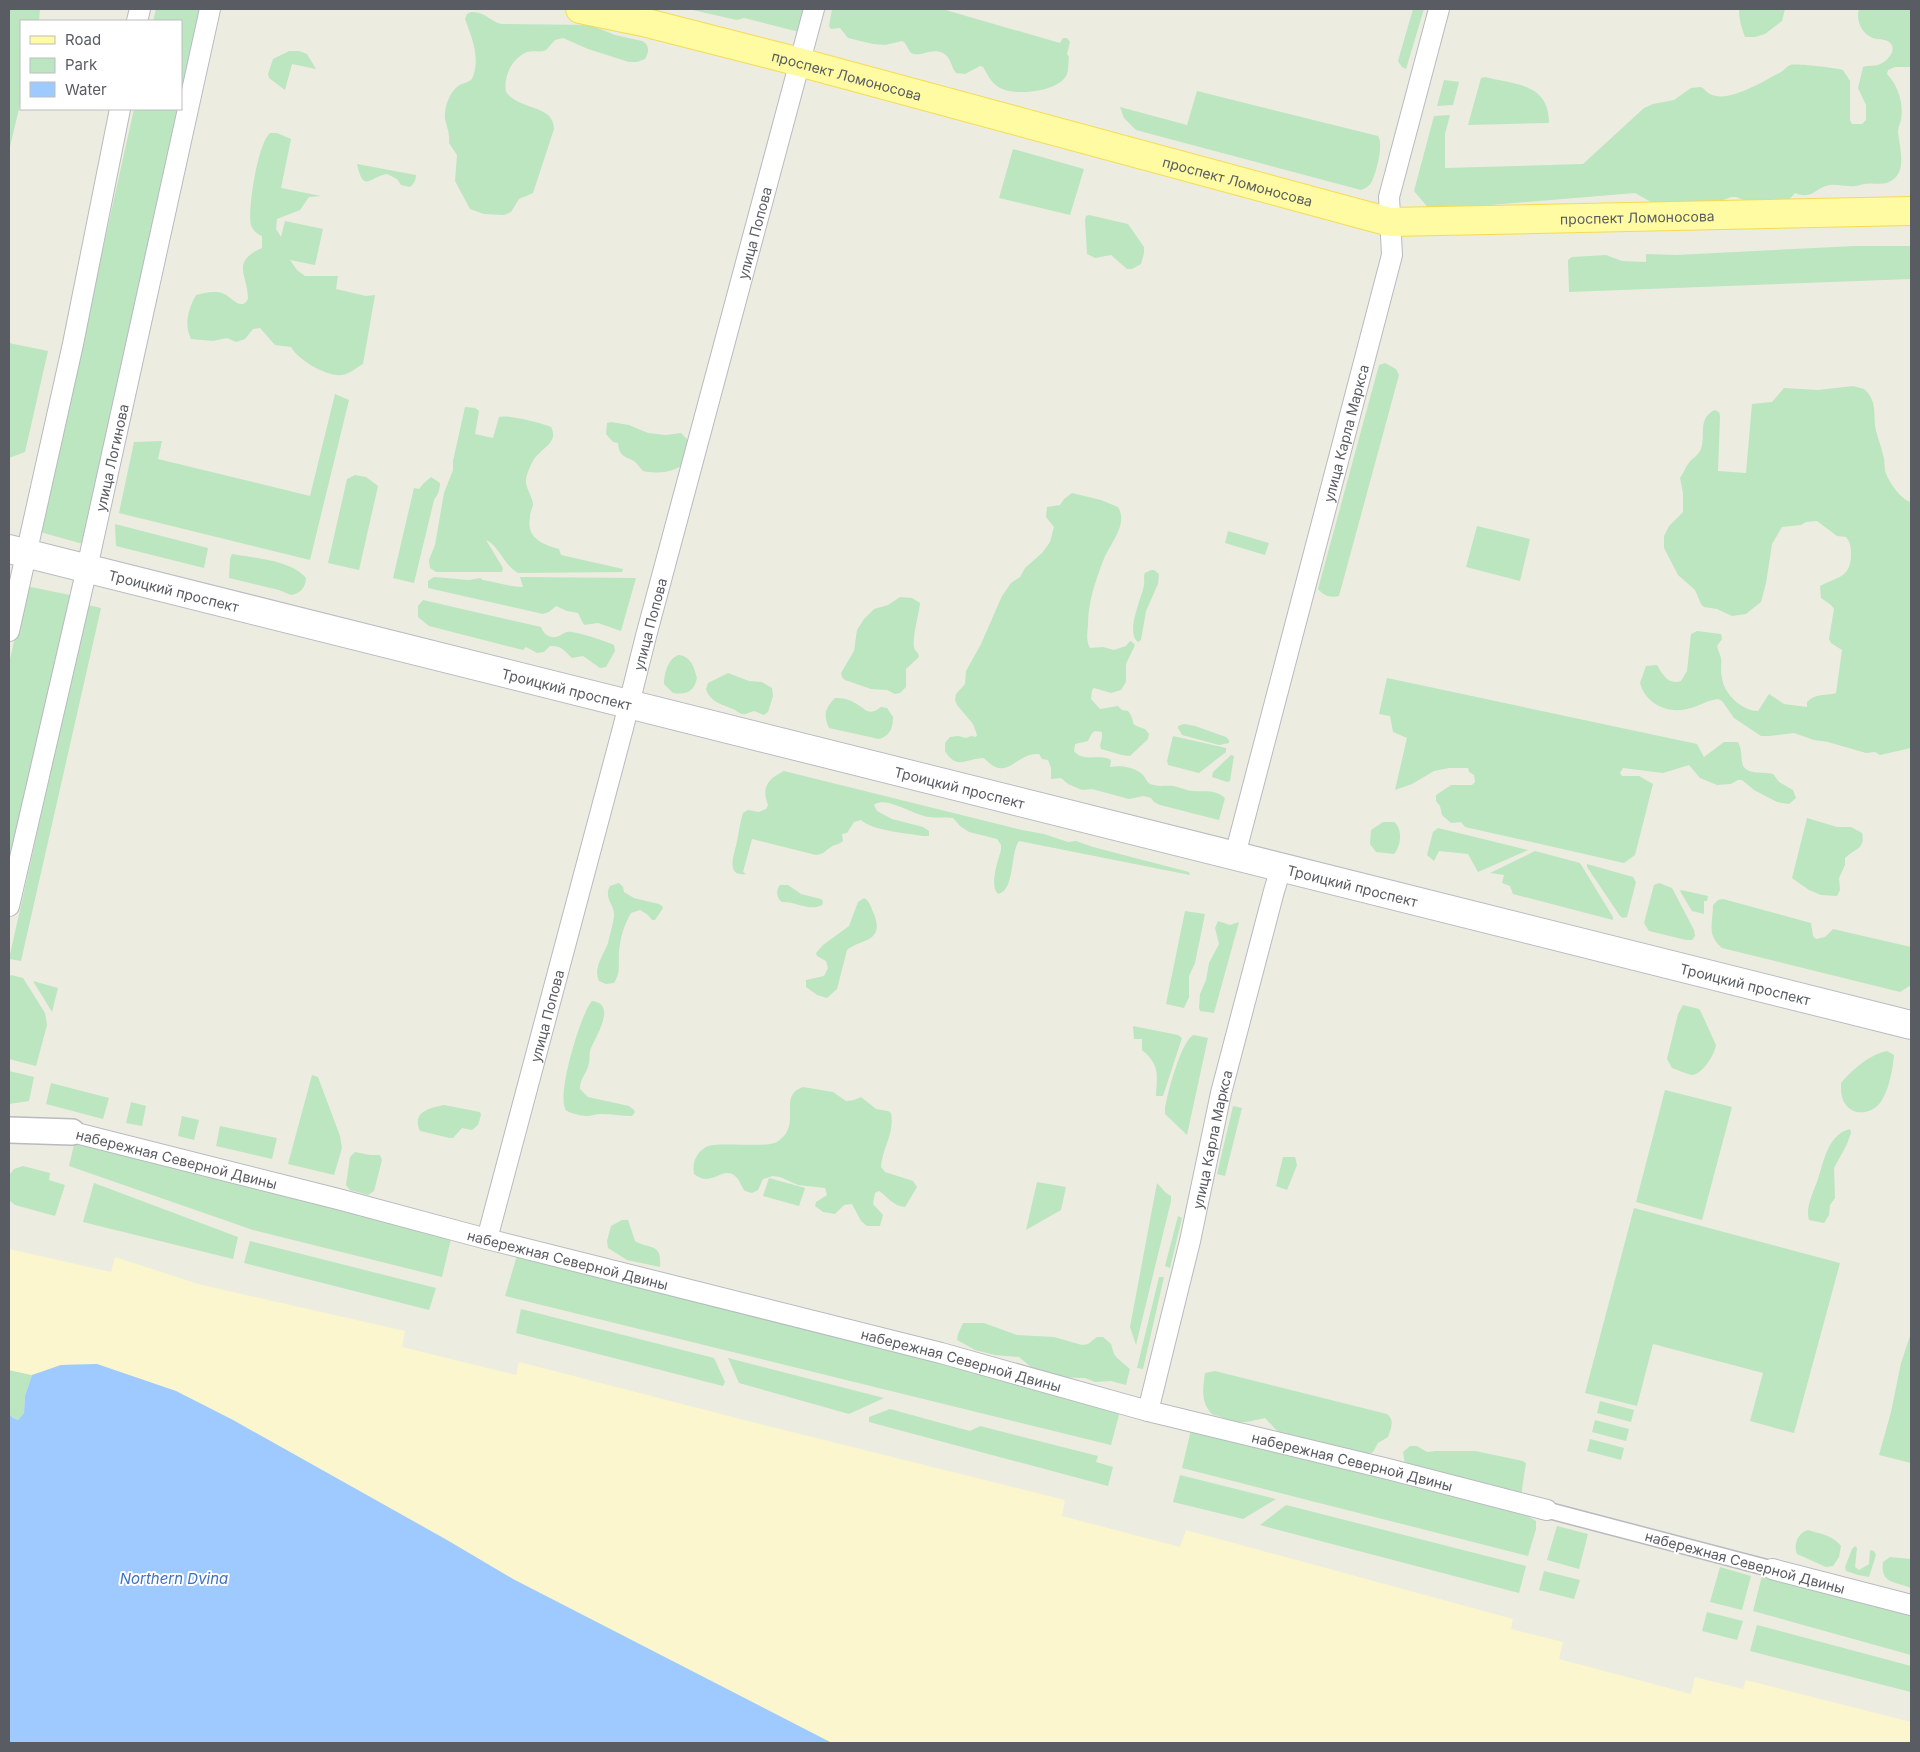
<svg xmlns="http://www.w3.org/2000/svg" width="1920" height="1752" font-family="Inter,sans-serif">
	<style>
		.green { fill: #bbe6c0 }
		.sand { fill: #fbf6cd }
		.water { fill: #9ecaff }
		.lines { fill: none; stroke-linecap: round; stroke-linejoin: round }
		.pedestrian-casing { stroke: #b8bac0; stroke-width: 18 }
		.minor-casing { stroke: #b8bac0; stroke-width: 22 }
		.tertiary-casing { stroke: #b8bac0; stroke-width: 28 }
		.secondary-casing { stroke: #b9bcc3; stroke-width: 30 }
		.primary-casing { stroke: #f6db50; stroke-width: 30 }
		.pedestrian { stroke: #fff; stroke-width: 15 }
		.minor { stroke: #fff; stroke-width: 20 }
		.tertiary { stroke: #fff; stroke-width: 25 }
		.secondary { stroke: #fff; stroke-width: 28 }
		.primary { stroke: #fffba3; stroke-width: 28 }
		.labels { text-anchor: middle; dominant-baseline: central; stroke-width: 4; stroke-linejoin: round; paint-order: stroke }
		.street-label { font-size: 14px; fill: #595c62; stroke: #fff }
		.water-label { font-size: 15px; font-style: italic; fill: #3d70c6; stroke: #fff }
	</style>
	<rect width="100%" height="100%" fill="#edece0"/>
	<path class="green" d="M9,9H40L39,21H21V100L9,151Z
		M156,9H203L181,106V21H153Z
		M688,9H806L799,32L744,18L737,20Z
		M832,9H942L1060,43L1063,38H1067L1070,42L1067,54L1069,57C1068,63 1069,71 1066,76C1057,92 1015,96 1000,88C991,83 988,75 983,67L980,66L965,74L956,73C951,67 951,57 943,53C932,47 919,58 911,53C908,50 907,45 904,42L902,41L885,45L873,44L848,38L840,28L831,29L829,26Z
		M1413,9H1424L1406,69L1402,67L1398,61Z
		M1739,9H1785L1782,21L1765,34L1755,37H1745C1741,27 1739,19 1739,9Z
		M1859,9H1911V67H1895L1888,70L1887,74C1898,85 1904,104 1901,120C1900,124 1898,127 1898,131C1899,147 1908,171 1891,181C1883,186 1873,182 1864,184C1859,185 1855,187 1849,186C1843,186 1836,184 1830,185C1814,188 1813,200 1795,193L1786,203L1746,201L1736,197H1731L1716,203H1653L1635,193L1430,210L1414,191L1434,116L1450,115L1445,134V168L1583,164L1644,108L1653,104L1674,100L1691,88L1701,87C1705,89 1707,93 1710,94C1728,104 1765,80 1781,72C1784,70 1787,66 1790,65C1794,63 1837,68 1843,70L1850,81V120L1852,124H1862L1866,120V105L1858,88L1863,67C1868,65 1873,66 1878,65C1885,63 1897,52 1891,44C1886,37 1875,41 1869,36C1860,30 1856,19 1859,9Z
		M471,12C484,11 490,21 501,24L590,25L615,35L642,41C650,45 649,52 645,59L637,62H629L588,49L563,38L555,40L546,50C540,53 533,50 527,52C512,58 503,77 506,92C520,111 554,104 554,129L533,193L519,199L511,212L504,215L484,214L470,209L455,181L457,155L449,143C450,133 447,128 445,119C444,108 449,93 458,86C462,83 468,83 472,79C481,59 472,38 465,19L467,14Z
		M289,51H299L307,54L316,69L292,64L285,90L269,78L268,74L273,59Z
		M1485,77C1516,85 1549,83 1549,123L1468,125L1481,78Z
		M1444,80L1459,82L1453,105L1437,106Z
		M1197,91L1378,136C1384,145 1376,174 1371,183C1368,187 1364,189 1361,190L1136,130L1124,118L1120,107L1187,125Z
		M134,109H181L83,544L40,532Z
		M270,133H277L291,139L281,188L321,196L309,197L300,210L277,219L276,229L281,237L285,221L323,229L315,265L290,260L297,270L305,276H338L336,289L366,296L375,295L363,364C356,368 349,374 342,375C327,377 298,360 291,347L275,345L260,328L253,329L245,339L236,342L227,338L213,341L191,339C184,325 188,309 196,295C204,293 216,290 224,294C232,297 241,312 248,299C248,275 230,262 262,248V236C257,234 253,231 251,225C247,210 258,143 270,133Z
		M1013,149L1084,169L1070,215L999,198Z
		M357,164L416,175C416,180 414,184 410,187L401,185L397,179L387,174C370,176 364,195 357,164Z
		M1089,215L1128,224L1144,247V253L1141,264L1132,269H1127L1111,255L1095,258L1087,254L1085,220L1086,216Z
		M1855,246H1911V279L1569,292L1568,260L1572,257L1606,255L1622,261L1646,262V254L1676,255Z
		M9,343L48,351L25,452L9,458Z
		M1385,363L1396,369L1399,375L1339,596C1330,598 1324,596 1318,589L1379,365Z
		M1853,386L1864,389C1876,400 1874,410 1875,425C1876,434 1881,445 1883,455C1885,460 1884,465 1885,470C1887,480 1901,500 1911,502V748L1880,755L1875,752L1866,753L1828,742L1814,740L1794,733L1770,736H1761L1734,718L1722,701L1718,699C1707,700 1698,707 1687,709C1667,714 1645,703 1640,683L1646,666L1657,665C1663,675 1668,685 1681,681L1687,671L1691,634L1697,631L1721,634L1722,639L1717,646C1718,651 1720,654 1721,658C1722,664 1720,671 1722,678C1724,694 1742,711 1758,711L1769,694L1784,704L1807,707V702C1815,693 1826,696 1836,693L1842,650L1831,643L1829,639L1834,609L1831,605L1821,598L1820,586C1837,577 1850,578 1851,556C1851,548 1851,543 1846,537L1837,536L1817,521L1806,522L1801,525L1782,527L1772,544L1766,583L1761,602L1757,605L1746,614L1732,616L1717,609L1704,607L1701,604L1695,590L1678,575L1664,548V536L1669,526L1683,512V493L1680,478C1683,474 1685,468 1688,464C1692,458 1698,456 1701,449C1706,435 1697,418 1715,410L1719,412L1720,416L1718,471L1746,473L1752,404L1772,402L1784,388L1818,390Z
		M335,394L349,400L310,560L119,513L134,442L162,441L158,459L310,496Z
		M465,407L475,408L479,411L475,434L493,438L499,417C506,414 543,423 551,427C560,443 539,449 533,461C530,466 525,478 526,483C527,490 533,498 533,505C532,509 530,513 530,517C526,538 542,544 559,549L561,555L623,569L622,572L518,573C503,564 499,546 486,540L503,568L502,572H436L430,568L429,560L435,545L444,493L453,470V461Z
		M611,422L629,425L648,433L666,435L681,433L688,440L685,463C673,473 658,474 643,471C640,468 637,463 634,461C624,456 619,456 618,443L613,442L606,434L607,423Z
		M355,475L366,477L378,486L359,570L328,563L347,479Z
		M431,477L440,483C440,489 438,495 434,500L414,583L393,578L414,488L419,489L424,483Z
		M1072,493L1101,500L1118,507C1129,525 1109,544 1103,561C1095,582 1088,603 1088,625C1087,633 1086,641 1090,648L1103,647L1114,650L1126,646L1129,642L1131,641L1135,645L1126,664V682L1121,690L1111,693L1094,688L1092,690L1091,699L1100,709L1118,706L1122,710L1128,711C1138,724 1126,723 1145,729L1149,734L1148,739L1130,756L1122,755L1101,749L1100,745L1102,738V732L1095,731L1092,733L1088,741L1075,744L1074,751C1083,763 1099,753 1111,760L1110,767C1120,765 1135,767 1143,775C1147,780 1147,784 1154,785C1160,787 1166,785 1173,786C1179,787 1185,790 1192,791C1204,792 1215,789 1225,798L1219,820L1160,805L1154,802L1151,798L1144,796L1129,799L1092,789L1082,790L1068,784L1061,778L1051,779V768L1048,760L1042,759L1039,754C1015,752 1008,784 984,758C967,758 957,771 945,751V743L950,737L958,736L966,738L971,736L976,737L977,735L973,724L957,705L955,700L956,694L965,684L966,671L981,644L1002,596L1011,583L1020,577L1025,568L1042,553L1050,542L1054,527L1046,517L1047,507L1060,505L1064,499Z
		M115,524L208,548L204,568L116,546Z
		M1477,526L1530,539L1520,581L1466,567Z
		M1228,531L1269,543L1265,555L1225,543Z
		M232,554C254,558 292,560 306,578C306,587 300,594 291,595L279,590L229,578L230,559Z
		M1151,570H1154L1159,574L1158,584L1146,611L1141,640L1138,642C1125,632 1142,598 1144,585C1145,580 1143,577 1145,573Z
		M434,577L469,580L480,578L483,580C496,582 510,587 523,587L520,577L636,578L621,631L598,623L584,625L578,613L567,611L556,606L549,612L543,614L428,588V581Z
		M26,586L70,595L9,863V664Z
		M900,597L912,598L920,603C919,614 912,638 914,647C915,652 919,652 919,657L906,669V687L900,693L895,694L887,690L871,689L845,680L842,677L841,673L854,651L857,630L864,619L874,609L888,605Z
		M423,600L541,627C543,632 546,636 552,637C559,638 562,633 567,632C573,630 608,642 614,645L615,651L606,667L600,668L583,656L572,658C565,651 561,645 550,646L544,652L537,653L526,647L523,650L429,626L418,617V606Z
		M88,605L101,608L21,961L9,959Z
		M678,655C691,656 694,667 697,678C694,692 686,695 673,693L664,684C664,674 668,659 678,655Z
		M728,673L749,681L762,682L772,688L773,696L768,712L764,715L754,711C753,711 746,714 746,714C741,715 738,712 735,710C723,704 710,703 706,689L708,683Z
		M1387,678L1697,744L1704,757L1724,742H1738C1742,750 1741,755 1742,762C1744,776 1763,771 1773,774L1779,782L1793,790L1796,798L1789,804L1777,802L1754,790L1742,780H1738L1731,784L1717,785L1700,778L1689,765L1663,773L1623,768L1620,773L1622,776H1639L1653,784L1635,855L1624,863L1465,827L1461,822L1451,823L1442,815L1440,806L1436,801V795L1451,785H1472L1475,782L1474,775L1469,772L1468,768H1449L1434,771L1412,784L1395,790L1407,738L1393,732L1390,716L1379,714Z
		M835,698C842,698 849,699 855,703C866,709 868,717 881,707L887,708L893,717C893,728 890,736 879,739L829,728C823,715 825,708 835,698Z
		M1184,724L1195,726L1226,737L1229,740V743L1219,745L1182,735L1178,728V726Z
		M1173,736L1226,748V752L1199,773L1168,765L1167,761Z
		M1231,755L1234,756L1230,781L1227,782L1212,777L1213,772Z
		M784,771L1022,830L1044,834L1068,842L1076,841L1093,847L1189,872L1190,875L1019,841C1010,853 1015,891 998,894C989,885 998,861 1001,850V845L997,839L969,832L960,826L953,818C945,817 937,818 929,817C915,816 885,795 874,805L877,811L892,819L923,827L929,831V836H923C906,833 873,831 861,820L854,822L847,833L842,834L843,841C839,845 835,844 831,847C825,851 824,854 816,855L752,839L743,872L746,874C724,877 735,853 737,841C739,832 740,822 743,813L748,810L759,812L766,809L768,805C761,787 768,779 784,771Z
		M1807,818L1837,827H1851L1862,833C1866,849 1854,849 1845,858V865L1839,878L1840,890L1837,896L1821,895L1809,890L1792,878Z
		M1383,822H1394C1403,829 1401,846 1394,854L1376,852L1370,844L1371,830Z
		M1438,828L1528,850L1478,872L1468,854L1439,851L1434,861L1427,855L1433,832Z
		M1535,851L1580,863L1613,917V920L1513,894L1510,886L1502,883L1504,875L1490,873Z
		M1587,864L1633,877L1636,882L1627,917L1623,918L1620,916L1587,867Z
		M619,883L623,887L624,892L634,898L659,904L662,906L663,908L655,920H652L648,915L640,910L631,913C624,925 620,938 619,952C618,964 621,972 614,983L606,984L599,981C593,968 603,956 608,943C610,935 613,924 614,916C615,904 603,898 610,886Z
		M1659,883L1672,888L1694,930L1695,936L1692,940H1686L1649,931L1644,923L1654,885Z
		M780,885H788L801,894L821,899L823,901L822,905C810,912 795,901 782,902C776,898 776,890 780,885Z
		M1681,890L1708,896L1707,901H1704V914L1692,911L1680,891Z
		M864,898C870,901 871,908 874,914C885,943 860,939 847,950L837,989L827,998L817,995L806,987V980L824,976L828,968L826,961L817,956L816,953L823,945L849,926L858,902Z
		M1723,899L1811,923L1813,936L1816,939L1825,937L1833,929L1911,947V985L1900,992L1722,948C1706,934 1713,924 1713,905L1718,900Z
		M1185,911L1205,914L1195,963L1189,976V997L1184,1008L1166,1004Z
		M1218,921L1230,925L1239,922L1214,1013L1200,1011L1199,1008L1200,994L1206,980L1209,963L1219,944L1215,928Z
		M11,975L23,978L45,1013L47,1025L36,1066L9,1059V978Z
		M33,981L58,988L52,1012Z
		M592,1001C619,1004 593,1040 590,1051C589,1055 590,1059 589,1063C587,1074 580,1077 580,1089L588,1097L629,1106L634,1110L635,1112L632,1116C622,1116 611,1114 601,1114C596,1114 591,1116 586,1116C582,1116 570,1113 567,1111C554,1102 581,1012 592,1001Z
		M1683,1005L1699,1009L1701,1012L1716,1045C1715,1054 1702,1075 1692,1075C1686,1074 1678,1070 1672,1068L1667,1059L1678,1014Z
		M1133,1026L1178,1035L1182,1038L1163,1096H1156C1157,1074 1160,1065 1142,1050V1039H1134Z
		M1194,1035L1208,1038L1187,1135L1165,1114V1110C1166,1097 1182,1038 1194,1035Z
		M1887,1051L1894,1055C1893,1069 1889,1088 1882,1100C1874,1114 1853,1118 1844,1102C1841,1097 1841,1089 1841,1083C1852,1070 1870,1054 1887,1051Z
		M9,1071L34,1077L29,1101L9,1104Z
		M312,1075L318,1077L340,1136L342,1148L334,1175L288,1164Z
		M51,1083L109,1098L103,1119L46,1104Z
		M803,1087L833,1092L846,1101L854,1100L861,1097L876,1109L888,1111L891,1113C895,1134 882,1148 881,1167L885,1172L913,1181L917,1187L905,1207C893,1206 888,1197 879,1191L875,1193L873,1204L883,1215L880,1226H867L861,1221L852,1204L844,1205L835,1214L823,1212L815,1206L816,1202L827,1195L825,1188L798,1185L780,1177L773,1176L763,1179L758,1190L752,1193L745,1191C741,1187 740,1180 736,1177C723,1164 712,1189 694,1174C692,1162 696,1152 708,1146C723,1142 767,1148 777,1142C804,1125 776,1096 803,1087Z
		M1665,1090L1732,1107L1702,1220L1636,1202Z
		M131,1102L146,1106L142,1126L126,1123Z
		M444,1105L480,1112L481,1115L478,1125L472,1130L462,1128L453,1138H450L420,1131C411,1111 431,1108 444,1105Z
		M1233,1106L1242,1108L1225,1176L1217,1174Z
		M182,1116L199,1120L194,1140L178,1136Z
		M220,1126L277,1138L272,1159L216,1146Z
		M1850,1129L1851,1133L1847,1144L1834,1168L1835,1198L1830,1205L1829,1215L1824,1223L1809,1220C1805,1207 1814,1191 1818,1179C1824,1161 1828,1134 1850,1129Z
		M75,1140L451,1239L442,1277L253,1230L69,1166Z
		M355,1152L370,1155H380L382,1160L374,1191L368,1195L350,1190L346,1185L350,1157Z
		M1283,1157H1295L1297,1165L1287,1190L1276,1186Z
		M23,1166L50,1173L49,1180L65,1185L55,1216L15,1205L10,1201L9,1175L14,1169Z
		M769,1178L805,1188L799,1206L763,1196Z
		M1037,1182L1066,1187L1061,1210L1026,1230Z
		M94,1183L238,1237L233,1259L83,1222Z
		M1157,1183L1166,1193L1171,1196V1201L1136,1345L1130,1327Z
		M1634,1208L1840,1263L1794,1433L1750,1421L1763,1373L1653,1344L1637,1406L1585,1393Z
		M1178,1216L1182,1218L1170,1268L1165,1266Z
		M622,1220H628L635,1241C650,1250 662,1242 660,1267L627,1260L608,1248L607,1241L611,1226Z
		M250,1241L436,1288L429,1310L244,1263Z
		M518,1252L1120,1411L1111,1445L505,1296Z
		M1159,1277H1164L1143,1369L1137,1368Z
		M521,1309L714,1358L725,1382L723,1386L516,1333Z
		M963,1323H984L1017,1335L1054,1337L1082,1345L1088,1344L1097,1337H1103L1111,1344L1114,1354L1117,1358L1130,1369L1126,1385L1111,1381L1095,1382L1085,1378L1050,1377L1032,1368L1019,1357L995,1355L975,1350L957,1340L958,1334Z
		M1911,1333V1463L1879,1455L1891,1412L1901,1363Z
		M728,1358L884,1398L849,1414L739,1383Z
		M9,1370L32,1375L25,1396L24,1413L18,1420L13,1418L9,1414Z
		M1215,1371L1387,1414C1395,1420 1391,1428 1388,1437L1378,1443L1373,1452L1367,1455L1329,1448L1315,1441L1304,1439L1294,1435L1280,1434L1265,1418C1254,1420 1248,1423 1237,1422C1228,1421 1222,1416 1213,1415C1200,1403 1203,1388 1205,1373Z
		M1600,1401L1634,1410L1631,1422L1597,1413Z
		M890,1409L970,1431L980,1426L1098,1456L1096,1462L1113,1467L1108,1486L869,1422V1417Z
		M1595,1420L1629,1429L1626,1441L1592,1432Z
		M1191,1430L1528,1516L1536,1521V1529L1528,1556L1182,1468Z
		M1590,1439L1624,1448L1621,1460L1587,1451Z
		M1410,1446H1417L1427,1452L1436,1451H1475L1523,1461L1526,1463L1521,1496L1405,1464L1403,1452Z
		M1180,1475L1276,1499L1243,1519L1173,1502Z
		M1286,1505L1526,1566L1519,1593L1260,1525Z
		M1557,1526L1588,1534L1579,1569L1547,1560Z
		M1808,1530C1822,1534 1832,1535 1841,1546L1839,1557L1833,1566L1826,1567L1797,1554C1793,1544 1798,1533 1808,1530Z
		M1855,1546L1857,1548L1855,1567L1859,1570L1869,1564L1870,1550L1874,1551L1876,1555L1869,1577L1858,1575L1846,1571L1845,1567L1852,1549Z
		M1890,1557L1911,1559V1588C1895,1581 1880,1584 1883,1562Z
		M1720,1567L1751,1576L1742,1610L1710,1602Z
		M1544,1571L1580,1580L1574,1599L1539,1590Z
		M1762,1576L1911,1616V1655L1753,1611Z
		M1707,1612L1743,1621L1737,1640L1702,1631Z
		M1757,1625L1911,1666V1692L1750,1651Z"/>
	<path class="sand" d="M9,1249L111,1272L115,1257L198,1284L405,1331L402,1347L516,1375L519,1362L760,1424L1065,1500L1062,1516L1180,1547L1186,1530L1513,1619L1511,1629L1563,1642L1559,1659L1691,1694L1695,1677L1743,1689L1746,1680L1911,1722V1743H832L513,1579L447,1540L233,1420L176,1391L97,1364L61,1365L32,1375L9,1370Z"/>
	<path class="water" d="M97,1364L176,1391L233,1420L447,1540L513,1579L832,1743H9V1414L13,1418L18,1420L24,1413L25,1396L32,1375L61,1365Z"/>
	<g class="lines">
		<g class="pedestrian-casing">
			<path id="pedestrian" d="M1547,1510L1772,1569"/>
		</g>
		<g class="minor-casing">
			<g id="minor">
				<path d="M137,21L140,9"/>
				<path d="M9,631L73,344L120,109"/>
				<path id="s1" d="M1235,855L1392,255L1389,197L1439,9"/>
				<path id="s2" d="M9,906L87,568L210,9"/>
				<path id="s3" d="M72,1132L338,1199L487,1239L941,1353L1148,1411L1388,1469L1547,1510"/>
				<path id="s4" d="M487,1239L623,728L646,636L814,9"/>
				<path id="s5" d="M1148,1411L1190,1241L1221,1093L1274,891L1281,868"/>
				<path d="M1772,1569L1911,1605"/>
			</g>
		</g>
		<g class="tertiary-casing">
			<path id="tertiary" d="M9,1130L72,1132"/>
		</g>
		<g class="secondary-casing">
			<g id="secondary">
				<path id="s6" d="M9,549L1911,1025"/>
			</g>
		</g>
		<g class="primary-casing">
			<g id="primary">
				<path id="s7" d="M580,9L643,22L784,58L1390,222L1911,211"/>
			</g>
		</g>
		<use href="#pedestrian" class="pedestrian"/>
		<use href="#minor" class="minor"/>
		<use href="#tertiary" class="tertiary"/>
		<use href="#secondary" class="secondary"/>
		<use href="#primary" class="primary"/>
	</g>
	<g class="labels">
		<g class="street-label">
			<text stroke="none"><textPath href="#s7" startOffset="275">проспект Ломоносова</textPath></text>
			<text stroke="none"><textPath href="#s7" startOffset="680">проспект Ломоносова</textPath></text>
			<text stroke="none"><textPath href="#s7" startOffset="1085">проспект Ломоносова</textPath></text>
			<text stroke="none"><textPath href="#s4" startOffset="1041">улица Попова</textPath></text>
			<text stroke="none"><textPath href="#s1" startOffset="436">улица Карла Маркса</textPath></text>
			<text stroke="none"><textPath href="#s2" startOffset="460">улица Логинова</textPath></text>
			<text stroke="none"><textPath href="#s6" startOffset="170">Троицкий проспект</textPath></text>
			<text stroke="none"><textPath href="#s4" startOffset="636">улица Попова</textPath></text>
			<text stroke="none"><textPath href="#s6" startOffset="575">Троицкий проспект</textPath></text>
			<text stroke="none"><textPath href="#s6" startOffset="980">Троицкий проспект</textPath></text>
			<text stroke="none"><textPath href="#s6" startOffset="1385">Троицкий проспект</textPath></text>
			<text stroke="none"><textPath href="#s6" startOffset="1790">Троицкий проспект</textPath></text>
			<text stroke="none"><textPath href="#s4" startOffset="231">улица Попова</textPath></text>
			<text stroke="none"><textPath href="#s5" startOffset="279">улица Карла Маркса</textPath></text>
			<text stroke="none"><textPath href="#s3" startOffset="108">набережная Северной Двины</textPath></text>
			<text stroke="none"><textPath href="#s3" startOffset="512">набережная Северной Двины</textPath></text>
			<text stroke="none"><textPath href="#s3" startOffset="918">набережная Северной Двины</textPath></text>
			<text stroke="none"><textPath href="#s3" startOffset="1322">набережная Северной Двины</textPath></text>
			<text transform="translate(1745 1562) rotate(15)">набережная Северной Двины</text>
		</g>
		<g class="water-label">
			<text x="174" y="1578">Northern Dvina</text>
		</g>
	</g>
	<rect width="1920" height="1752" fill="none" stroke="#595c62" stroke-width="20"/>
	<rect x="20" y="20" width="162" height="90" fill="#ffffff" stroke="#bdbec0"/>
	<rect x="30" y="36" width="25" height="8" fill="#fffba3" stroke="#bdbec0"/>
	<text x="65" y="45" font-size="15" fill="#595c62">Road</text>
	<rect x="30" y="58" width="25" height="15" fill="#bbe6c0" stroke="#bdbec0"/>
	<text x="65" y="70" font-size="15" fill="#595c62">Park</text>
	<rect x="30" y="82" width="25" height="15" fill="#9ecaff" stroke="#bdbec0"/>
	<text x="65" y="95" font-size="15" fill="#595c62">Water</text>
</svg>
